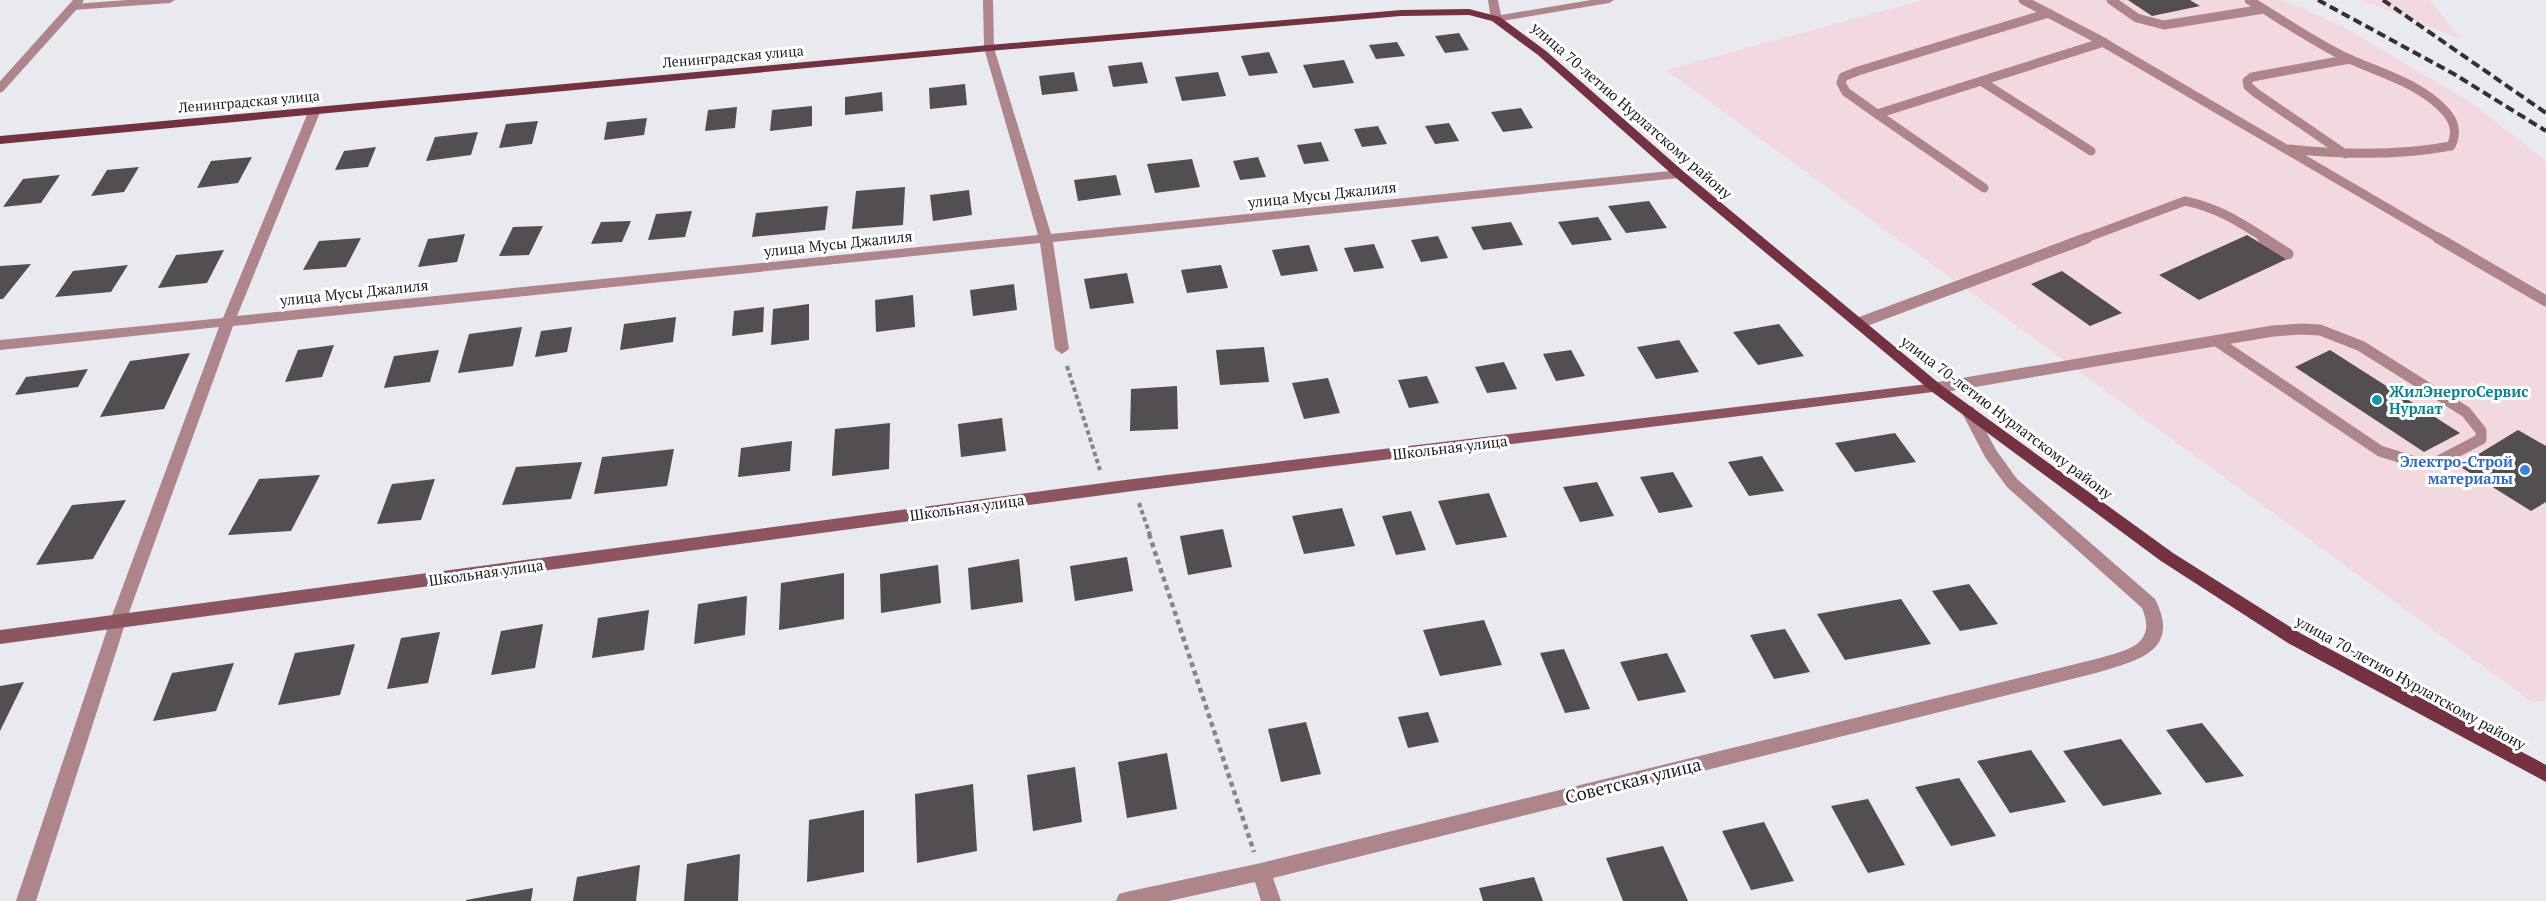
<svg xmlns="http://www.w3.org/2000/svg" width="2546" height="901" font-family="'PT Serif',serif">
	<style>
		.industrial { fill: #f2d9e0 }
		.building { fill: #524e52 }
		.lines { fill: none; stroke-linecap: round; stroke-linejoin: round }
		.path-far1 { stroke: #86868a; stroke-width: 4; stroke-dasharray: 4.5 3; stroke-linecap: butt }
		.path { stroke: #86868a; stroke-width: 4.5; stroke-dasharray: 5 4; stroke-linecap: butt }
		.lane-far1 { stroke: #ae858b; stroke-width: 9 }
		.lane { stroke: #ae858b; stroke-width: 11 }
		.street { fill: #ae858b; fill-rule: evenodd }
		.secondary { fill: #8d555f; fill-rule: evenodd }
		.primary { fill: #743140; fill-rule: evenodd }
		.rail { stroke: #323234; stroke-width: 4; stroke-dasharray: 9 4.5; stroke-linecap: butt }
		.culture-dot { fill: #0f9aa8; stroke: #fff; stroke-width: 2 }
		.shop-dot { fill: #3f7fe0; stroke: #fff; stroke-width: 2 }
		.labels { text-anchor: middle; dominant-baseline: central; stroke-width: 6; stroke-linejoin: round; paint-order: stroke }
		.far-street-label { font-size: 14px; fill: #1d1d1f; stroke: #fff }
		.street-label { font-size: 15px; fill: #1d1d1f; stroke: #fff }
		.culture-label { font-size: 15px; font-weight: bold; fill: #0d838f; stroke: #fff; text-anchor: start }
		.shop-label { font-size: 15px; font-weight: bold; fill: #366cbe; stroke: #fff; text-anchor: end }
		.near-street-label { font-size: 18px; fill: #1d1d1f; stroke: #fff }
	</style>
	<rect width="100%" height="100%" fill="#e9eaf0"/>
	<path class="industrial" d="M1922,0H2284L2344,27L2472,103L2546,161V701L2532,702L1666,70Z
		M2361,0H2430L2460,39Z"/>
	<path class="building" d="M2128,0H2190L2200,6L2152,16Z
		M1459,33L1469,50L1445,53L1435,36Z
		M1397,42L1405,56L1376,59L1369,45Z
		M1269,52L1278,73L1249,76L1241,56Z
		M1344,60L1354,83L1313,88L1303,65Z
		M1142,62L1148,83L1113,87L1108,66Z
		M1074,72L1078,91L1042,95L1039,76Z
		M1218,72L1226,96L1182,101L1175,77Z
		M965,84L967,105L930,109L929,88Z
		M882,92L883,111L845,115V97Z
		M812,106V126L770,131L772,110Z
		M737,107L735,128L705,131L708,110Z
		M1521,108L1533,128L1503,132L1491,112Z
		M647,118L644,135L604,140L607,122Z
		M538,121L532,144L499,148L506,124Z
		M1449,123L1459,141L1435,144L1425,126Z
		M1378,126L1387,144L1362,147L1354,129Z
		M478,132L471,155L426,161L435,137Z
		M1321,142L1329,161L1304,164L1297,145Z
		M376,147L368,167L335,170L344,151Z
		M252,157L238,183L197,188L211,161Z
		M1258,157L1266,177L1240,180L1233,161Z
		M1192,159L1200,187L1155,193L1147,164Z
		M139,167L124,192L91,196L107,170Z
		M60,175L41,203L3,207L23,179Z
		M1116,175L1121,195L1078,201L1074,180Z
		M905,187L903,225L852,229L856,191Z
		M969,190L972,215L933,221L930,195Z
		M1649,201L1667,228L1626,233L1608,206Z
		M828,206L825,230L752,237L756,213Z
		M692,211L685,237L648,240L656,214Z
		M1598,217L1612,240L1572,245L1558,222Z
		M631,221L622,242L591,244L601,222Z
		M1511,222L1523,245L1483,250L1471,227Z
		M543,226L529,255L499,256L513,227Z
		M465,234L457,262L418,267L428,239Z
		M2247,235L2287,259L2199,300L2159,275Z
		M1438,236L1448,258L1421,262L1411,240Z
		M361,238L346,267L303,270L319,241Z
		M1374,244L1384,268L1354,272L1344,248Z
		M1309,245L1318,271L1281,276L1272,250Z
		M224,250L207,283L158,288L176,255Z
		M31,264L3,299H0V266Z
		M128,265L111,292L55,297L73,271Z
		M1221,265L1228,288L1187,293L1181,270Z
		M2062,271L2122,313L2090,326L2031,284Z
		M1127,273L1134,303L1090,309L1084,279Z
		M1014,284L1017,310L973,316L970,290Z
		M913,295L915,327L876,332L875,300Z
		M809,304V340L771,345L773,309Z
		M764,307L763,332L732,336L734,311Z
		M676,317L673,342L620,350L624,324Z
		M1779,324L1804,356L1758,365L1733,332Z
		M522,327L513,366L458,373L469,334Z
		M572,327L567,352L535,357L541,331Z
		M1679,340L1699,372L1656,379L1637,347Z
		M334,345L322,377L285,382L298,350Z
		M1264,347L1269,382L1220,385L1216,350Z
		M439,350L430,382L384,388L394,356Z
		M1571,350L1585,376L1556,381L1543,354Z
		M2330,350L2460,433L2424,452L2295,367Z
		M190,353L164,409L100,417L130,361Z
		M1504,362L1517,389L1487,393L1475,367Z
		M88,369L78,387L15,395L26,377Z
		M1427,376L1439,403L1409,408L1398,380Z
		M1328,378L1340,413L1304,419L1292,383Z
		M1177,386L1178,429L1130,431L1131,389Z
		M1002,418L1006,451L961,457L958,424Z
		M890,423L889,469L832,476L835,429Z
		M2518,430L2546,446V502L2531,511L2459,466Z
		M1895,433L1916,462L1855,472L1835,443Z
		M792,441L790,471L738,477L741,448Z
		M674,449L667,486L594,494L602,457Z
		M1762,456L1784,491L1749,496L1728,462Z
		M582,462L571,499L502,505L516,467Z
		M1673,472L1693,507L1659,513L1640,477Z
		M320,475L291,531L228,535L259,479Z
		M435,479L421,520L377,524L392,484Z
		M1597,482L1614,516L1580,522L1563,487Z
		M1489,493L1507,537L1456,545L1438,501Z
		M126,500L93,559L36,565L72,505Z
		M1342,508L1355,546L1304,554L1292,516Z
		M1411,511L1426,550L1396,555L1382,516Z
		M1223,529L1232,567L1188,575L1180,536Z
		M1127,557L1133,591L1075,601L1070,566Z
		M1019,559L1023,602L971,610L968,568Z
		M938,565L941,603L881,613L880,574Z
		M844,573V619L779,630L781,583Z
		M1969,584L1998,624L1960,631L1932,591Z
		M747,596L745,635L694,644L698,604Z
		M1901,599L1931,644L1845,660L1817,614Z
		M649,610L644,650L592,658L598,618Z
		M1484,620L1502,665L1440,676L1423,630Z
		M543,624L535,668L491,675L501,631Z
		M1785,629L1810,672L1774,679L1750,635Z
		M440,632L428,683L387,689L401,638Z
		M355,644L340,695L278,705L295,653Z
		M1564,649L1590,709L1565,713L1540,653Z
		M1667,653L1686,692L1638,701L1620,662Z
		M234,663L216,711L153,721L172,673Z
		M24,682L0,731V686Z
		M1428,712L1439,742L1408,748L1398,717Z
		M1306,722L1321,774L1281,782L1268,729Z
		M2202,723L2244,776L2206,783L2166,730Z
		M2121,739L2162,794L2103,806L2063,751Z
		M2031,750L2066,802L2010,813L1977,761Z
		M1167,753L1177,809L1127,818L1118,762Z
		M1075,767L1082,822L1033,831L1027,775Z
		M1959,778L1996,836L1951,846L1915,787Z
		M973,784L977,851L917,863L915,794Z
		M1868,799L1905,865L1868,873L1831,806Z
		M864,810V872L807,882L809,820Z
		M1764,822L1794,881L1751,890L1722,831Z
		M1663,846L1688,901H1623L1606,858Z
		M740,854L738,901H684L687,864Z
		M640,865L636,901H573L577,877Z
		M1534,877L1543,901H1483L1479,888Z
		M533,888L531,901H466V900Z"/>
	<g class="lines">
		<path class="path-far1" d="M1067,366L1100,470
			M1139,503L1150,535"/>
		<path class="path" d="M1149,534L1254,852"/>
		<path class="lane-far1" d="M2023,0L2096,38L2440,239
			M2111,0L2137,18L2164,25L2264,9
			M2249,0C2279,18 2309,39 2341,55C2375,72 2420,82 2446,112C2455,122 2457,134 2451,146C2397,156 2345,155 2290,149
			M2049,13L1858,71L1843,77L1841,83L1846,92L1877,114L2104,42
			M1981,81L2091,151
			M0,88L79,0
			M1877,114L1984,188
			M2345,154L2256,93L2248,86L2247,81L2252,77L2350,59
			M2083,239L2185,201C2216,207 2240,222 2266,239"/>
		<path class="lane" d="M2263,238L2288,254
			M2438,238L2546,301
			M1859,323L2087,238
			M1936,388L2273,331L2302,329L2320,330L2361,346L2466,412L2481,431V439L2435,463L2415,462L2380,451L2218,342"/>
		<path class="street" d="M127,0H175L170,3L73,10L68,7L73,4Z
			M983,0H993L994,48L1051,234L1679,170L1685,174L1679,178L1053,242L1069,349L1062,354L1055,349L1040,243L233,326L126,621L36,901H16L110,621L219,327L0,350V340L223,318L309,110L315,107L321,110L237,316L1038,235L984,48Z
			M1488,0H1498L1501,15L1591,0H1614L1609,3L1496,22L1491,19Z
			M1968,406L1973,407L1996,450L2017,479L2155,599C2182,652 2136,661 2096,673L1273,878L1281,901H1261L1255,882L1169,901H1116L1119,894L1126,892L1261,863L2096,659C2125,651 2158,646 2142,608L2007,487L1985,457L1961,411Z"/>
		<path class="secondary" d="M1936,383L1943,388L1941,391L1133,491L0,644V630L1133,479Z"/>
		<path class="primary" d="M1469,9L1500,17L1546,51L1683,171L1941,385L2173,553L2300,633L2546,765V782L2288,643L2161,561L1931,391L1675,177L1538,55L1492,21L1469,15L1401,16L989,51L0,144V136L989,45L1401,10Z"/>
		<path class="rail" d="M2318,0L2454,74L2546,131
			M2383,0L2546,113"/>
	</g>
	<circle class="culture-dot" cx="2377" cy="400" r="6"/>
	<circle class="shop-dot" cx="2525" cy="470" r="6"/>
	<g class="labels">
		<g class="far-street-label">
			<text transform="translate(733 56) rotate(-5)">Ленинградская улица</text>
			<text transform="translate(249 101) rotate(-5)">Ленинградская улица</text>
		</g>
		<g class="street-label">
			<text transform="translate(1632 110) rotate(41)">улица 70-летию Нурлатскому району</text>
			<text transform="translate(1322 194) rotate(-6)">улица Мусы Джалиля</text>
			<text transform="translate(838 243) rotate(-6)">улица Мусы Джалиля</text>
			<text transform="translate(354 292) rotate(-6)">улица Мусы Джалиля</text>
			<text transform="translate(2007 417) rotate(37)">улица 70-летию Нурлатскому району</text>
			<text transform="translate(1450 447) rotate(-7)">Школьная улица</text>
			<text transform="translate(967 507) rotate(-8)">Школьная улица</text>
			<text transform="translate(486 572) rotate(-8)">Школьная улица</text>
			<text transform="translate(2411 682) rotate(29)">улица 70-летию Нурлатскому району</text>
		</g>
		<g class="culture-label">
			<text x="2389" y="391">ЖилЭнергоСервис<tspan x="2389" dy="17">Нурлат</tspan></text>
		</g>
		<g class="shop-label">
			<text x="2513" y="461">Электро-Строй<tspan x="2513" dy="17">материалы</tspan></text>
		</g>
		<g class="near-street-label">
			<text transform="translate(1633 780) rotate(-14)">Советская улица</text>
		</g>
	</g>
</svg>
